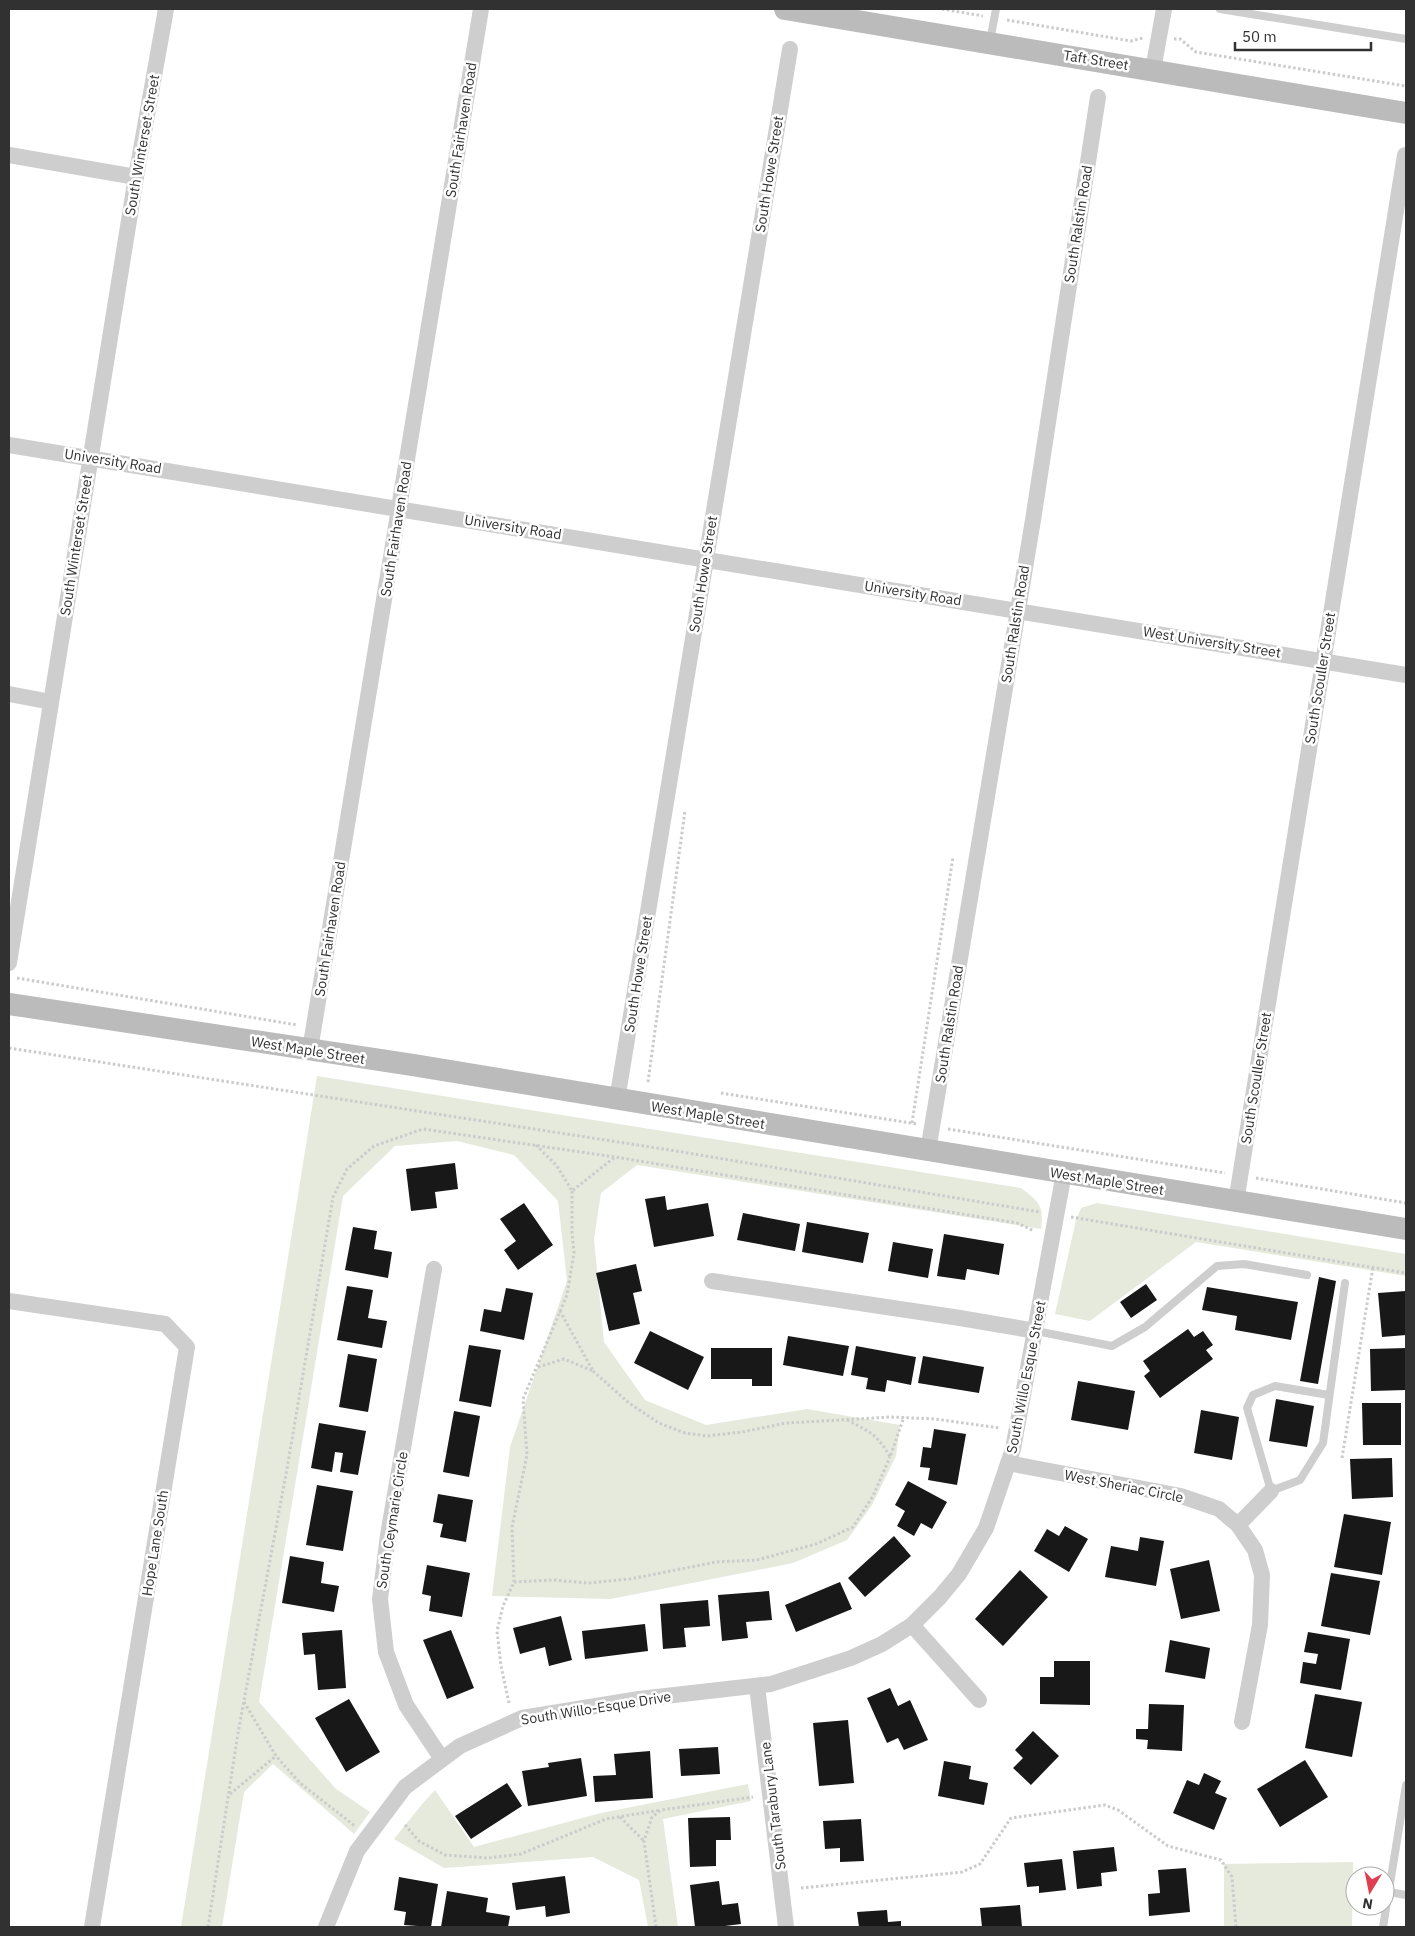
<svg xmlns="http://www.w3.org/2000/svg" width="1415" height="1936" font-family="'IBM Plex Sans',sans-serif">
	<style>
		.green { fill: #e5eadd }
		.building { fill: #181818 }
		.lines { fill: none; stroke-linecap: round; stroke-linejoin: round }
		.path { stroke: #cbcbcb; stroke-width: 3; stroke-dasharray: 2.5 2.5; stroke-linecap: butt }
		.lane { stroke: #cecece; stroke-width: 8 }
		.street { stroke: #cecece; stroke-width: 16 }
		.secondary { stroke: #bbb; stroke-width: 22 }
		.labels { text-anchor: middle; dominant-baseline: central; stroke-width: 5; stroke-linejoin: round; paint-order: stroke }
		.street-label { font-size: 14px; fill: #313131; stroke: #fff }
	</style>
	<rect width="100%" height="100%" fill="#fff"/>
	<path class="green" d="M317,1076L1021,1188C1039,1202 1044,1205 1041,1229L637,1165L601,1193L594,1239L604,1342L645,1400L706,1425L807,1409L900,1425L896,1456L872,1505L847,1540L793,1563L611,1599L492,1596L510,1447L567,1281L558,1201L514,1155L457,1141L395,1146L343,1196L259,1702L336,1789L370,1812L354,1834L273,1764L244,1792L222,1927H181Z
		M1097,1203L1406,1254V1276L1196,1242L1090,1321L1055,1314L1076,1220L1081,1208Z
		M748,1784L751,1801L663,1819L678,1927H648L639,1880L593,1857L444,1868L394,1839L423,1803L435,1790L474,1847L601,1813Z
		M1353,1862L1352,1927H1224V1864Z"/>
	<path class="building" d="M455,1163L458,1189L435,1192L437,1208L411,1211L406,1169Z
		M665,1196L667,1210L708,1203L714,1236L654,1247L645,1199Z
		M524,1203L553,1245L518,1270L504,1250L516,1241L500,1219Z
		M743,1213L800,1224L795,1251L737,1240Z
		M807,1222L869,1233L863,1263L802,1252Z
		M353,1227L377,1231L374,1249L392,1252L388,1278L345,1270Z
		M944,1234L1004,1244L999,1275L967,1269L965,1280L937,1276Z
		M893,1242L933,1249L928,1278L888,1271Z
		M636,1264L642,1291L633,1293L640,1324L609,1331L596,1273Z
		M1319,1277L1336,1281L1318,1384L1300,1381Z
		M1146,1284L1157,1300L1131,1318L1120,1302Z
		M347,1286L373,1290L368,1318L387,1321L382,1348L337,1340Z
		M1207,1287L1298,1302L1291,1340L1235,1330L1237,1316L1202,1310Z
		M506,1288L533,1293L524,1340L480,1331L484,1309L501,1312Z
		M1406,1291V1335L1382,1337L1378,1293Z
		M1188,1329L1194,1337L1203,1331L1213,1345L1206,1350L1213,1359L1160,1398L1144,1376L1150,1371L1143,1361Z
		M650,1331L704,1357L688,1390L634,1363Z
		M788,1336L849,1346L843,1376L783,1365Z
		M469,1345L501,1350L491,1407L459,1401Z
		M856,1346L916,1357L911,1385L887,1380L885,1392L866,1389L868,1378L851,1375Z
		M711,1348H772V1386H752V1379H711Z
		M1406,1348V1390L1371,1391L1370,1349Z
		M348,1354L377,1359L368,1412L339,1407Z
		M923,1356L984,1367L979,1393L918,1383Z
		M1078,1381L1135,1391L1128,1430L1071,1420Z
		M1276,1399L1314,1406L1307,1447L1269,1441Z
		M1362,1403H1401V1445H1363Z
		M1201,1410L1239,1417L1232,1460L1194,1453Z
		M454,1411L480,1416L469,1477L443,1472Z
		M319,1423L366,1431L358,1475L340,1472L343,1453L335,1452L332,1472L311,1468Z
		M934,1429L966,1434L957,1485L928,1480L930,1468L920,1467L923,1447L931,1448Z
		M1392,1458L1393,1497L1352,1499L1350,1459Z
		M908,1481L947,1502L932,1529L921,1523L914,1536L897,1526L905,1511L895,1505Z
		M317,1485L353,1491L343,1551L306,1545Z
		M438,1494L473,1500L466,1542L440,1537L443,1524L433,1522Z
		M1344,1514L1391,1522L1382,1575L1334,1567Z
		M1065,1526L1088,1539L1069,1572L1034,1551L1047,1529L1059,1536Z
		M894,1536L911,1556L865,1597L848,1578Z
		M1140,1537L1164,1541L1156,1586L1105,1577L1111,1546L1138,1551Z
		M290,1556L324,1562L321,1583L339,1586L334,1612L282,1603Z
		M1209,1560L1220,1611L1181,1619L1170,1569Z
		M427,1565L470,1573L462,1617L429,1611L431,1596L422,1594Z
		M1020,1570L1048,1597L1003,1646L975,1619Z
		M1331,1573L1380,1581L1370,1635L1321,1626Z
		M840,1582L852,1609L796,1632L785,1605Z
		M769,1591L772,1620L746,1622L748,1638L722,1641L718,1595Z
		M708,1600L710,1626L684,1628L686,1647L663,1649L660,1604Z
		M561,1616L572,1660L549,1666L545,1647L520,1654L513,1628Z
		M645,1624L648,1651L585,1659L582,1631Z
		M342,1630L346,1688L318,1690L315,1654L304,1655L302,1633Z
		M451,1630L474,1688L447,1699L423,1640Z
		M1308,1632L1350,1639L1341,1690L1300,1683L1303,1662L1316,1664L1318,1654L1304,1652Z
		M1170,1640L1210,1648L1205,1679L1165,1672Z
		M1054,1661H1090V1705L1040,1704V1677H1054Z
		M890,1688L898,1706L910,1700L928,1740L904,1750L898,1738L887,1743L867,1698Z
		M1315,1694L1362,1702L1352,1757L1305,1748Z
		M349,1699L380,1752L346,1772L315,1718Z
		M1149,1704L1184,1705L1182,1751L1147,1749L1148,1740L1136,1739V1729H1148Z
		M848,1720L854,1783L819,1786L813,1723Z
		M1033,1731L1059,1756L1031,1785L1013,1768L1023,1758L1015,1750Z
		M718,1747L720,1774L681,1776L679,1749Z
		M650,1751L653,1798L595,1802L593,1776L616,1775L614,1754Z
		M581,1758L587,1796L528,1806L522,1771L549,1767L548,1763Z
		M1305,1760L1328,1797L1280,1827L1257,1789Z
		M944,1761L971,1766L969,1779L988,1783L984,1805L938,1796Z
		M1204,1773L1221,1781L1215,1793L1227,1798L1214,1830L1173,1813L1187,1780L1199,1785Z
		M507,1783L522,1806L471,1839L455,1816Z
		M730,1817L731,1840H716V1866L690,1867L688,1818Z
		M861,1819L864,1861L840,1862V1848L825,1849L823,1821Z
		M1114,1847L1117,1871L1101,1873L1102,1886L1077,1889L1073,1851Z
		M1062,1859L1066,1890L1039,1893V1886L1027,1887L1024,1863Z
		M1186,1868L1190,1912L1149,1916L1148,1894L1160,1893L1158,1870Z
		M565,1876L570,1913L546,1917L545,1906L516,1910L512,1883Z
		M399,1877L438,1884L431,1927L404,1925L406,1912L394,1910Z
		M719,1881L722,1905L738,1903L741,1924L717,1927H695L690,1885Z
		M447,1891L488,1898L486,1912L510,1916L508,1927H441Z
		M1020,1905L1022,1927H982L980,1908Z
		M887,1910L888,1922L901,1921V1927H859L857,1912Z"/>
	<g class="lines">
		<path class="path" d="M942,9L983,16
			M1007,20L1131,41L1143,38
			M1174,39H1180L1196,52L1406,86
			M17,978L297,1025
			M9,1048L670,1150L1040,1212
			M648,1082L685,811
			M721,1093L917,1124
			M912,1123L953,857
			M948,1129L1225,1173
			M536,1145L557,1166L572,1191L615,1157
			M1256,1178L1406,1203
			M1071,1217L1406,1273
			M538,1367L564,1359L593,1371L560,1311
			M593,1371L629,1403L659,1423L685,1433L707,1436L742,1432L787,1423L891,1417L935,1419L1000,1428
			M847,1420C869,1431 878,1435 890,1457L904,1417
			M1342,1458L1373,1267
			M514,1582L553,1580L588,1583L630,1579L716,1562L757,1560L816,1544L853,1527L873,1496L890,1457
			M244,1702L276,1756L300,1783L355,1826
			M509,1703L501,1666L497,1631L503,1606L514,1582L512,1527L527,1455L523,1399L567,1295L574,1253L572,1232V1191
			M230,1794L276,1756
			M620,1817L644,1841
			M405,1825L419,1841L445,1855L488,1858L521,1854L606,1819L661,1810
			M801,1888L962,1872L980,1864L1011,1818L1105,1805L1118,1810L1168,1846L1221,1860L1232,1877L1236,1927
			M208,1927L238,1733L288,1463L333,1197L347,1169L374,1146L423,1129L615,1157L1017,1223L1034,1231
			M656,1927L644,1841L652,1817L661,1810L753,1797"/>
		<path class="lane" d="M1220,9L1406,39
			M990,41L996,9
			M1036,1331L1112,1346L1145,1327L1217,1266L1244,1264L1307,1275
			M1329,1395L1275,1386L1253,1395L1247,1408L1271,1491L1300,1480L1323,1443L1345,1283
			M1389,1892L1406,1895
			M1383,1927L1406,1785"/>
		<path class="street" d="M1153,70L1164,9
			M9,155L136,177
			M9,445L1406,675
			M9,694L51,702
			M9,963L136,177L166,9
			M310,1050L481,9
			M617,1100L790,49
			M928,1151L1033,520L1098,97
			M1236,1202L1405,155
			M434,1269L388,1535L380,1599L386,1652L406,1705L442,1759
			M712,1281L960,1318L1036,1331
			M9,1301L165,1324L187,1347L92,1927
			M1008,1463L1181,1496L1219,1509L1238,1525L1255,1550L1262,1575L1260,1625L1242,1722
			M1238,1525L1271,1491
			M912,1625L979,1700
			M757,1686L786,1927
			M326,1927L357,1851L405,1787L460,1746L522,1718L639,1699L771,1684L851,1658L882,1644L912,1625L940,1597L959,1574L986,1528L1013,1449L1064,1173"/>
		<path class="secondary" d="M785,9L1406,113
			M9,1004L413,1065L1406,1229"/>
	</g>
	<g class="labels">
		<g class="street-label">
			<text transform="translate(1096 60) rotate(9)">Taft Street</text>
			<text transform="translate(461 130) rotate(-81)">South Fairhaven Road</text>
			<text transform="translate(142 145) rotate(-80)">South Winterset Street</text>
			<text transform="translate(769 174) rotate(-81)">South Howe Street</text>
			<text transform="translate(1078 224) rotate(-81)">South Ralstin Road</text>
			<text transform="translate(113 461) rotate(9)">University Road</text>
			<text transform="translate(513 527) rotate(9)">University Road</text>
			<text transform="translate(396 529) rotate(-81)">South Fairhaven Road</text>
			<text transform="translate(76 545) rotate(-81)">South Winterset Street</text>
			<text transform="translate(703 574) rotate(-81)">South Howe Street</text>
			<text transform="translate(913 593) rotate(9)">University Road</text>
			<text transform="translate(1015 624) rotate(-81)">South Ralstin Road</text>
			<text transform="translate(1212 642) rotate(9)">West University Street</text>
			<text transform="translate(1320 678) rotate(-81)">South Scouller Street</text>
			<text transform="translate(330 929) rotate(-81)">South Fairhaven Road</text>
			<text transform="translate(638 974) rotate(-81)">South Howe Street</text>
			<text transform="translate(949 1024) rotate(-81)">South Ralstin Road</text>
			<text transform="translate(308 1050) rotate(9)">West Maple Street</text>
			<text transform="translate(1256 1078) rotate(-81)">South Scouller Street</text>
			<text transform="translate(708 1115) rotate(9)">West Maple Street</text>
			<text transform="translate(1107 1181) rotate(9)">West Maple Street</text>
			<text transform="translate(1026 1377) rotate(-79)">South Willo Esque Street</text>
			<text transform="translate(1124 1486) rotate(11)">West Sheriac Circle</text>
			<text transform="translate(392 1520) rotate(-81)">South Ceymarie Circle</text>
			<text transform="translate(155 1543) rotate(-81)">Hope Lane South</text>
			<text transform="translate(596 1708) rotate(-9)">South Willo-Esque Drive</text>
			<text transform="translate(773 1806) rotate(-97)">South Tarabury Lane</text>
		</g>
	</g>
	<rect width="1415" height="1936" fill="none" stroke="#313131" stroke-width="20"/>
	<g transform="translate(1370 1891) rotate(190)"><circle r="24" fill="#ffffff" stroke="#adadad"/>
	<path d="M0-4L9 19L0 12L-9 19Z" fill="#de3e4f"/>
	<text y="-8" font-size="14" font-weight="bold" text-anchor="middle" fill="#313131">N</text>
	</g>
	<path d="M1235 42v8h136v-8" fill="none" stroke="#313131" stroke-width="2.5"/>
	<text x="1242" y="42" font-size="15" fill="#313131" stroke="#ffffff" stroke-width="4" paint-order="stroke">50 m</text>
</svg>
